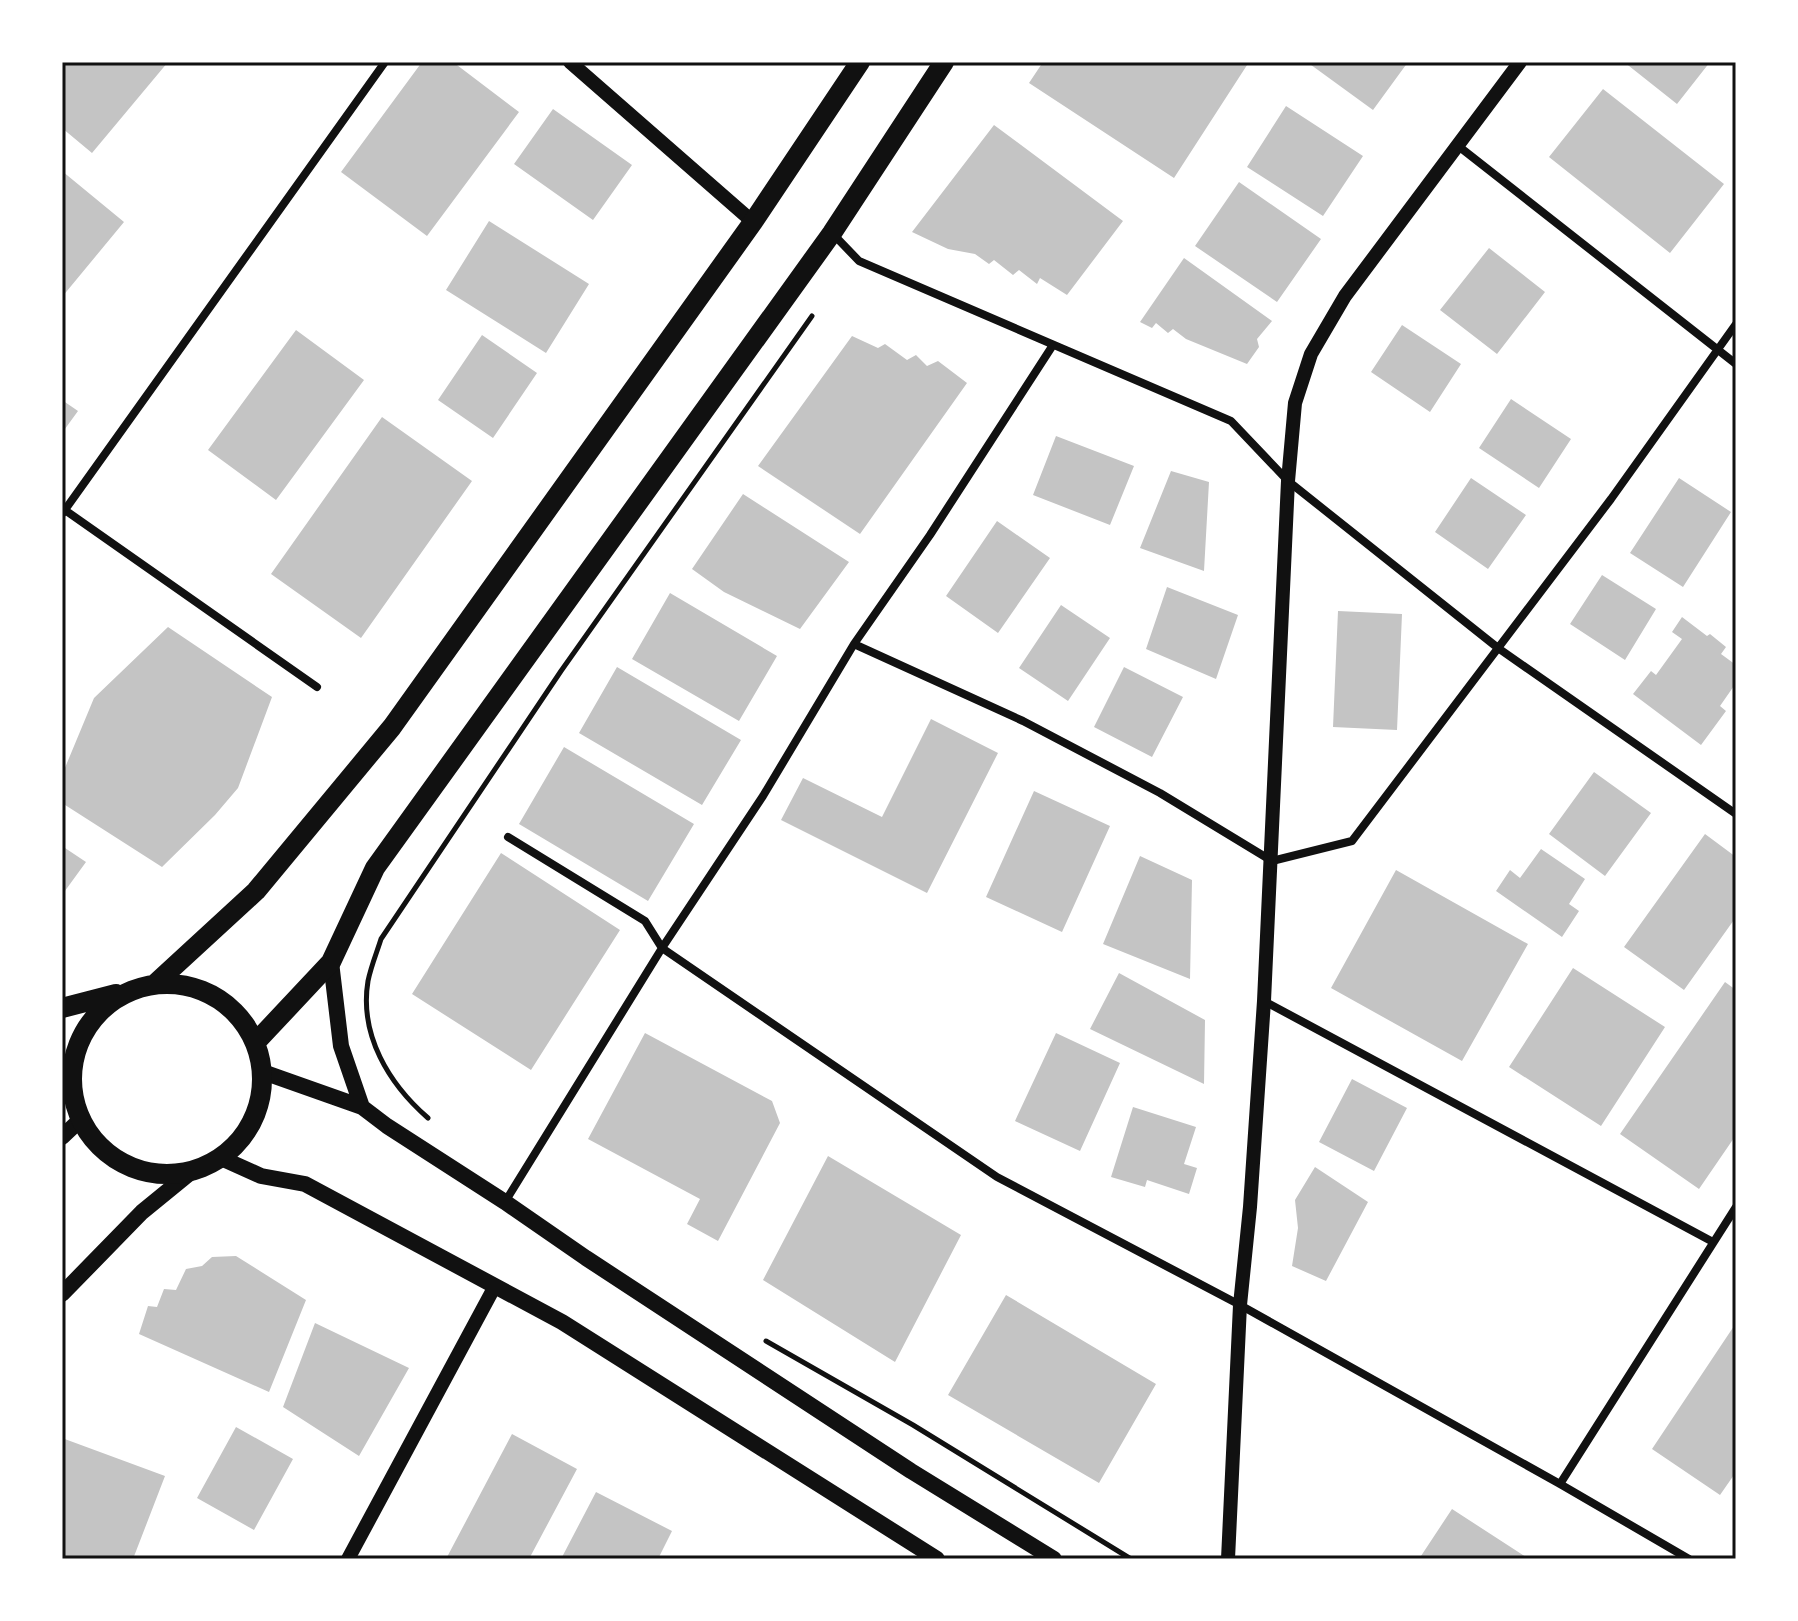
<svg xmlns="http://www.w3.org/2000/svg" width="1798" height="1621" font-family="'Alegreya Sans',sans-serif">
	<style>
		.building { fill: #c4c4c4 }
		.lines { fill: none; stroke-linecap: round; stroke-linejoin: round }
		.path { stroke: #111; stroke-width: 5 }
		.minor { stroke: #111; stroke-width: 8 }
		.tertiary { stroke: #111; stroke-width: 14 }
		.secondary { stroke: #111; stroke-width: 16 }
		.primary { stroke: #111; stroke-width: 20 }
		.neatline { fill: none; stroke: #111; stroke-width: 3 }
	</style>
	<rect width="100%" height="100%" fill="#fff"/>
	<path class="building" d="M62,62H168L92,153L62,128Z
		M422,62H453L519,112L427,236L341,172Z
		M1043,62H1249L1174,178L1029,83Z
		M1307,62H1408L1373,110Z
		M1624,62H1710L1677,104Z
		M1603,89L1724,184L1670,253L1549,157Z
		M1286,106L1363,156L1323,216L1247,167Z
		M553,109L632,165L593,220L514,164Z
		M994,125L1123,221L1067,295L1040,278L1037,284L1019,270L1013,275L994,260L989,264L975,254L948,249L912,232Z
		M62,171L124,222L62,297Z
		M1239,182L1321,239L1277,302L1195,246Z
		M489,221L589,284L546,353L446,290Z
		M1489,248L1545,292L1497,354L1440,310Z
		M1184,258L1272,321L1257,339L1259,347L1247,364L1186,339L1173,329L1168,333L1156,323L1152,328L1140,322Z
		M1402,325L1461,364L1430,412L1371,372Z
		M296,330L364,380L276,500L208,450Z
		M482,335L537,373L493,438L438,400Z
		M852,336L878,348L885,344L907,360L916,355L927,366L938,361L967,383L860,534L758,466Z
		M1511,399L1571,439L1539,488L1479,448Z
		M62,400L78,411L62,433Z
		M382,417L472,481L361,638L271,574Z
		M1056,436L1134,466L1110,525L1033,495Z
		M1171,471L1209,482L1204,571L1140,548Z
		M1471,478L1526,515L1488,569L1435,532Z
		M1679,478L1731,512L1683,587L1630,553Z
		M743,494L849,562L800,629L724,592L692,569Z
		M997,521L1050,558L998,633L946,596Z
		M1602,575L1656,609L1625,660L1570,624Z
		M1167,587L1238,615L1216,679L1146,649Z
		M670,593L777,656L739,721L632,659Z
		M1061,605L1110,638L1068,701L1019,668Z
		M1338,611L1402,614L1397,730L1333,727Z
		M1682,617L1707,636L1710,634L1726,647L1721,654L1736,665V683L1720,706L1726,711L1701,745L1633,694L1651,671L1656,675L1682,639L1672,632Z
		M168,627L272,697L238,788L215,815L162,867L62,803V775L94,698Z
		M617,667L741,740L702,805L579,733Z
		M1124,667L1183,697L1152,757L1094,727Z
		M931,719L998,753L927,893L781,820L803,778L882,817Z
		M564,747L694,824L648,901L519,824Z
		M1594,772L1651,813L1605,876L1549,834Z
		M1034,791L1110,826L1062,932L986,897Z
		M1705,834L1736,857V917L1684,990L1624,947Z
		M62,846L86,862L62,895Z
		M1541,849L1585,879L1569,904L1579,911L1562,937L1496,891L1510,870L1520,878Z
		M501,853L620,930L531,1070L412,994Z
		M1140,856L1192,880L1190,979L1103,944Z
		M1396,870L1528,944L1462,1061L1331,988Z
		M1573,968L1665,1027L1601,1126L1509,1067Z
		M1119,973L1205,1020L1204,1084L1090,1029Z
		M1725,982L1736,990V1135L1699,1189L1620,1134Z
		M645,1033L772,1101L780,1123L718,1241L687,1224L700,1199L588,1139Z
		M1056,1033L1120,1063L1080,1151L1015,1121Z
		M1352,1079L1407,1108L1374,1171L1319,1142Z
		M1133,1107L1196,1127L1184,1164L1197,1168L1189,1194L1147,1180L1145,1187L1111,1177Z
		M828,1156L961,1235L895,1362L763,1280Z
		M1315,1167L1368,1202L1326,1281L1292,1266L1298,1228L1295,1200Z
		M236,1256L306,1300L269,1392L139,1334L148,1306L157,1307L164,1289L176,1290L186,1269L202,1266L212,1257Z
		M1006,1295L1156,1384L1099,1483L948,1395Z
		M315,1323L409,1368L359,1456L283,1407Z
		M1736,1323V1472L1720,1495L1652,1449Z
		M236,1427L293,1459L254,1530L197,1498Z
		M512,1434L577,1469L529,1559H446Z
		M62,1438L165,1476L133,1559H62Z
		M596,1492L672,1531L658,1559H561Z
		M1452,1509L1529,1559H1419Z"/>
	<g class="lines">
		<path class="path" d="M428,1118C389,1084 359,1035 368,981C371,966 377,952 381,939L561,671L812,316
			M766,1341L913,1425L1131,1559"/>
		<path class="minor" d="M1457,145L1736,364
			M834,235L859,261L1231,421L1288,481L1498,648L1736,814
			M62,508L317,687
			M62,514L385,62
			M854,644L1023,721L1160,793L1272,861L1352,841L1611,499L1736,324
			M508,837L645,921L662,948L997,1177L1240,1305L1560,1484L1689,1559
			M1264,1001L1713,1242
			M505,1202L662,948L763,796L854,644L930,535L1053,345
			M1560,1484L1736,1207"/>
		<path class="tertiary" d="M570,62L753,222
			M348,1559L495,1286
			M1228,1559L1240,1305L1250,1207L1264,1001L1288,481L1295,403L1311,354L1345,296L1520,62"/>
		<path class="secondary" d="M331,962L341,1046L362,1107
			M263,1072L362,1107L387,1126L505,1202L586,1258L911,1471L1054,1559
			M62,1137L80,1120
			M221,1158L261,1176L305,1184L562,1322L937,1559
			M62,1294L142,1212L191,1172"/>
		<path class="primary" d="M156,983L256,891L392,727L753,222L860,62
			M72 1079a95 95 0 1 1 190 0a95 95 0 1 1-190 0Z
			M62,1008L116,994
			M256,1042L331,962L375,868L832,233L944,62"/>
	</g>
	<rect width="1798" height="1621" fill="none" stroke="#ffffff" stroke-width="128"/>
	<rect x="64" y="64" width="1670" height="1493" class="neatline"/>
</svg>
